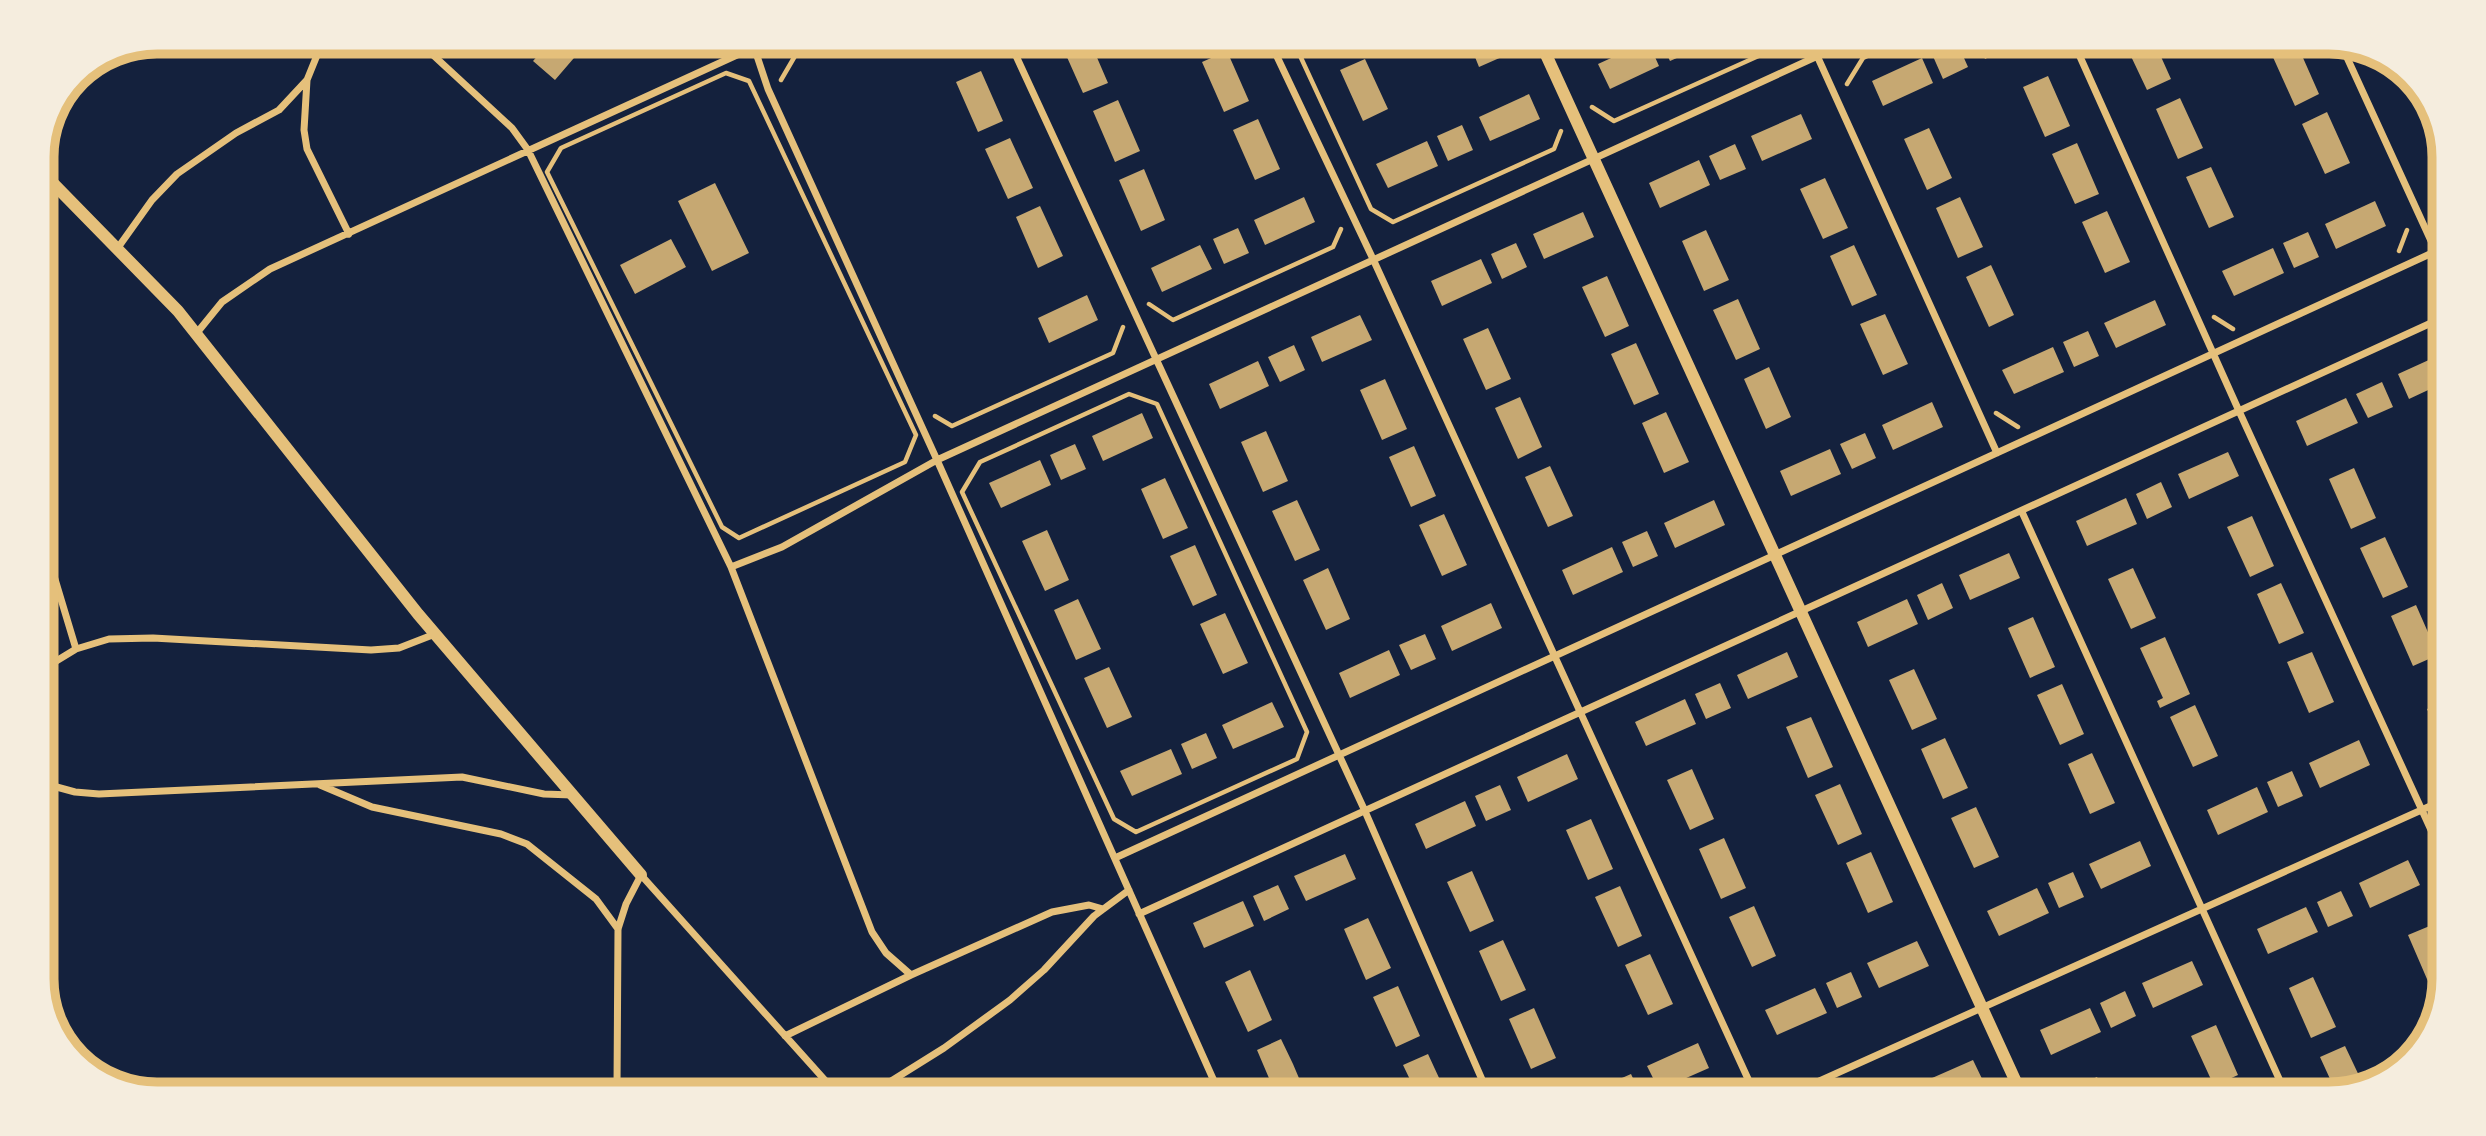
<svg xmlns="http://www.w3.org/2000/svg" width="2486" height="1136" font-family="'Sofia Sans Condensed',sans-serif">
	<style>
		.building { fill: #c6a872 }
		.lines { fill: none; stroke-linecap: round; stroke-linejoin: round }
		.path { stroke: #e5c07b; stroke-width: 4.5 }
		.minor { stroke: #e5c07b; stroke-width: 7 }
		.tertiary { stroke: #e5c07b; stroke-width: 12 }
		.rim { fill: none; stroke: #e5c07b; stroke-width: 9 }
	</style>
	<rect width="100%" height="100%" fill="#14213d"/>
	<path class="building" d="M548,44H586L555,80L533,61Z
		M914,45H937L918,54Z
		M1062,46H1092L1108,83L1083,93Z
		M1471,47H1500L1504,56L1479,67Z
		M1633,48H1651L1659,66L1610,89L1598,64Z
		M1664,48H1694L1695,50L1670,61Z
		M1942,49H1960L1968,67L1943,79L1932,54Z
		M1981,49H2006L1985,59Z
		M2128,50H2158L2171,79L2147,90Z
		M1227,51L1249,101L1224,112L1202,62Z
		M2283,51H2300L2319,94L2295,106L2272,55Z
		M1922,58L1933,83L1883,106L1872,81Z
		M1365,59L1388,109L1363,121L1340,70Z
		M981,71L1003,121L978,132L956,82Z
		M2048,76L2070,126L2045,137L2023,87Z
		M2415,85L2424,93L2435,124L2433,125Z
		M1529,94L1540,119L1490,141L1479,117Z
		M2180,98L2203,148L2178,159L2156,109Z
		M1118,100L1140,151L1115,162L1093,111Z
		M2327,112L2350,163L2325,174L2302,124Z
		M1801,114L1812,139L1762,161L1751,136Z
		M1258,119L1280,169L1255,180L1233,130Z
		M1462,125L1473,150L1448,161L1437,136Z
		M1929,128L1952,178L1927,190L1904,139Z
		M1010,138L1033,188L1008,199L985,149Z
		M1427,141L1438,166L1388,188L1376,164Z
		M2077,143L2099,194L2075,204L2052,154Z
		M1735,144L1746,169L1720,180L1709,156Z
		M1699,160L1710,185L1660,208L1649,183Z
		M2211,167L2234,217L2209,228L2186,177Z
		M1144,169L1165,220L1141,231L1119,180Z
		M1825,178L1848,228L1823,239L1800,189Z
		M715,183L749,253L712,271L678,201Z
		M1304,197L1315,222L1265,245L1254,220Z
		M1960,197L1983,247L1958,258L1936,208Z
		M2375,201L2386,226L2336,249L2325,224Z
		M1040,206L1063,256L1038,268L1016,217Z
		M2107,211L2130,262L2105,273L2082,222Z
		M1583,212L1594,237L1544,259L1533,234Z
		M1238,228L1249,253L1224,264L1213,239Z
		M1706,230L1729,280L1704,291L1682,241Z
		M2308,232L2319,257L2294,268L2283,243Z
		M671,239L686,267L635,294L620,265Z
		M1516,243L1527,267L1502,279L1491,254Z
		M1200,245L1212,269L1162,292L1151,268Z
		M1854,245L1877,295L1852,306L1830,256Z
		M2273,248L2284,273L2234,296L2222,271Z
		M1481,259L1492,283L1442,306L1431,281Z
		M1991,265L2014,315L1989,327L1966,277Z
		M1607,276L1629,326L1605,337L1582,287Z
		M1087,295L1098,320L1049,343L1038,318Z
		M1738,299L1760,349L1736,360L1713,310Z
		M2155,300L2166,325L2116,348L2104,323Z
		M1885,314L1908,364L1883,375L1860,324Z
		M1360,315L1372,340L1322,362L1311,337Z
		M1488,328L1511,379L1486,390L1463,339Z
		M2088,331L2099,356L2074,367L2063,342Z
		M1636,343L1659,394L1634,405L1611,354Z
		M1294,345L1305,370L1280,382L1268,357Z
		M2053,347L2064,372L2014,394L2002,370Z
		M2442,354L2441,384L2409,399L2398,374Z
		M1258,361L1269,386L1220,409L1209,384Z
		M1769,367L1791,417L1766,429L1744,379Z
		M1385,379L1407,429L1382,440L1360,390Z
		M2382,382L2393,407L2368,418L2356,394Z
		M1520,397L1542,447L1518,459L1495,408Z
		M2346,398L2358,423L2307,446L2296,421Z
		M1932,402L1943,427L1893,450L1882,425Z
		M1666,412L1689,462L1664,473L1642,423Z
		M1142,413L1153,438L1103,461L1092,436Z
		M1266,431L1288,481L1263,492L1241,442Z
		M1865,433L1876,458L1852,469L1840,444Z
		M1075,444L1086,469L1061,480L1050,455Z
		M1414,446L1436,496L1411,507L1389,457Z
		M1830,449L1841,474L1791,496L1780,471Z
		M2228,452L2239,476L2189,499L2178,474Z
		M1040,460L1051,485L1001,508L989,483Z
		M1550,466L1573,516L1548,527L1525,477Z
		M2354,468L2376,518L2351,529L2329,479Z
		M1165,478L1188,528L1163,539L1141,489Z
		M2161,482L2172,507L2147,519L2136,494Z
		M2126,498L2137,524L2087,546L2076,521Z
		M1297,500L1320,550L1295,561L1272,511Z
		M1714,500L1725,525L1675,548L1664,523Z
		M1444,514L1467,565L1442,576L1419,525Z
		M2252,516L2274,566L2250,577L2227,527Z
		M1047,530L1069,580L1045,591L1022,541Z
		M1647,531L1658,556L1633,567L1622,542Z
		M2385,537L2408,587L2383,598L2360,548Z
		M1195,545L1217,595L1193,606L1170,556Z
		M1612,547L1623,572L1573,595L1562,570Z
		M2009,553L2020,578L1970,600L1959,575Z
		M1328,568L1350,619L1326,630L1303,580Z
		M2133,568L2156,618L2131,629L2108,579Z
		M1942,583L1953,608L1928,620L1917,595Z
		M2281,583L2304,633L2279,644L2257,594Z
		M1078,599L1101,649L1076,660L1054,610Z
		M1907,599L1918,624L1868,647L1857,622Z
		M1491,603L1502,628L1452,651L1441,626Z
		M2416,605L2438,655L2413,666L2391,616Z
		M1225,613L1248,663L1223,674L1200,624Z
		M2033,617L2055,667L2030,678L2008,628Z
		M1425,634L1436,659L1411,670L1399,645Z
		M2165,637L2190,694L2160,708L2157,701L2163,698L2140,648Z
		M1389,650L1400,675L1350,698L1339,673Z
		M1787,652L1798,677L1748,699L1737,675Z
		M2312,652L2334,702L2309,713L2287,662Z
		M1109,667L1132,717L1107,728L1084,678Z
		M1914,669L1937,719L1912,730L1889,680Z
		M1720,683L1731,708L1706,719L1695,694Z
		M2062,684L2084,734L2060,745L2037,695Z
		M1685,699L1696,724L1646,746L1635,722Z
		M1272,702L1284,727L1233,749L1222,725Z
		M2195,705L2218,756L2193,767L2170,717Z
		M2438,705V734L2427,709Z
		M1811,717L1833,767L1808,778L1786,727Z
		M1206,733L1217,758L1192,769L1181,744Z
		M1945,738L1968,788L1943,799L1921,749Z
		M2359,740L2370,765L2320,788L2309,763Z
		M1171,749L1182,774L1132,796L1120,771Z
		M2092,753L2115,803L2090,814L2068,764Z
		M1567,754L1578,779L1528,802L1517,777Z
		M1692,769L1714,819L1690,830L1667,780Z
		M2292,771L2303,796L2278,807L2267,782Z
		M1840,784L1862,834L1838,845L1815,795Z
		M1500,785L1511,810L1486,821L1475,796Z
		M2257,787L2268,812L2218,835L2207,810Z
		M1465,801L1476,826L1426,849L1415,824Z
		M1976,807L1999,857L1974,868L1951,818Z
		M1591,819L1613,869L1588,880L1566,830Z
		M1724,838L1746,888L1721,899L1699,849Z
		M2140,841L2151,866L2101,889L2089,864Z
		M1871,852L1893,902L1868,913L1846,863Z
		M1345,854L1356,879L1306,901L1294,876Z
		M2408,860L2420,885L2370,908L2359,883Z
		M1472,871L1494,921L1470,932L1447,882Z
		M2073,872L2084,897L2059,908L2048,883Z
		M1278,885L1289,909L1264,921L1253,896Z
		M1620,886L1642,936L1618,947L1595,897Z
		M2037,888L2049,913L1999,936L1987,911Z
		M2341,891L2353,916L2328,927L2317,902Z
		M1243,901L1254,926L1204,948L1193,923Z
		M1754,906L1776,956L1752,967L1729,917Z
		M2306,907L2318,932L2268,954L2257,929Z
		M1368,918L1391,968L1366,980L1344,929Z
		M2432,925L2436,933L2435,983L2430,986L2408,935Z
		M1503,940L1526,990L1501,1001L1479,951Z
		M1917,941L1929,966L1879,988L1867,963Z
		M1650,954L1673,1004L1648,1015L1625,965Z
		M2192,961L2203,985L2153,1008L2142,983Z
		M1250,970L1272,1020L1248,1032L1225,982Z
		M1851,972L1862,997L1837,1008L1826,983Z
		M2313,977L2336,1027L2311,1038L2289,988Z
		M1398,986L1420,1036L1396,1047L1373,997Z
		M1815,988L1827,1013L1777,1035L1765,1010Z
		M2125,991L2136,1016L2111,1028L2100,1003Z
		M1534,1008L1556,1058L1531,1069L1509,1019Z
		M2090,1008L2101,1032L2051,1055L2040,1030Z
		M2216,1025L2238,1075L2214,1086L2191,1036Z
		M1281,1039L1293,1064L1304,1090H1274L1257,1050Z
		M1698,1043L1709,1068L1659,1090L1647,1066Z
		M2345,1046L2363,1084L2336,1092L2320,1057Z
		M1428,1054L1440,1080L1445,1090H1415L1403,1065Z
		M1973,1060L1985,1085L1967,1093L1928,1092L1923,1082Z
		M1631,1074L1639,1091H1608L1606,1085Z
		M2097,1077L2104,1093H2074L2072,1088Z"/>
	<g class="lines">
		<path class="path" d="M1296,47L1371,209L1393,222L1554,149L1561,131
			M726,73L749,81L916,435L905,462L739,538L722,527L547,172L561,148Z
			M781,80L795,56L820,45
			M1847,84L1863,58L1882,49
			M1592,107L1614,121L1774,49
			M2399,251L2407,230
			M1149,304L1173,320L1333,247L1341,229
			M2214,317L2233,329
			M1129,394L1157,404L1307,732L1297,759L1136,832L1114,819L962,492L980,462Z
			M1996,413L2018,427
			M935,416L952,426L1113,353L1123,327"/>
		<path class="minor" d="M420,43L512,128L528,150L731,567L872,932L886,953L911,975
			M1011,45L1364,809L1487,1091
			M1272,46L1373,259L1754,1092
			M754,47L768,89L937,460L1218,1090
			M1814,49L1997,453
			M2077,50L2239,411L2437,843
			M2344,51L2443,267
			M307,80L304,130L307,149L349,234
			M117,249L152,200L177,174L236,133L279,110L307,80L322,43
			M196,334L222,302L270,269L761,44
			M2022,512L2286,1094
			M42,536L76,649
			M731,567L782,547L937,460L1833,49
			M42,674L53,663L76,649L109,639L153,638L371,650L399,648L435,634
			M42,783L75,792L99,794L462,777L544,794L572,795
			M320,785L372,807L501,834L527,844L596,899L618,929
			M1115,858L2443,248
			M1139,914L2442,318
			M785,1036L911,975L1052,912L1089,905L1103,909
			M617,1087L618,929L626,904L641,875L832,1088
			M880,1088L944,1048L1010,1000L1044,970L1094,916L1129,890
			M1795,1092L2437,803"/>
		<path class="tertiary" d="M1543,48L2021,1093
			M42,172L178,311L418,614L641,875"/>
	</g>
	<path d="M0 0H2486V1136H0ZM157 54H2329A103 103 0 0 1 2432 157V979A103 103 0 0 1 2329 1082H157A103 103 0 0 1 54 979V157A103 103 0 0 1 157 54Z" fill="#f5edde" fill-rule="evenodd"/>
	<path class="rim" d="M157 54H2329A103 103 0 0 1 2432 157V979A103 103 0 0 1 2329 1082H157A103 103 0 0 1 54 979V157A103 103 0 0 1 157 54Z"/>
</svg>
